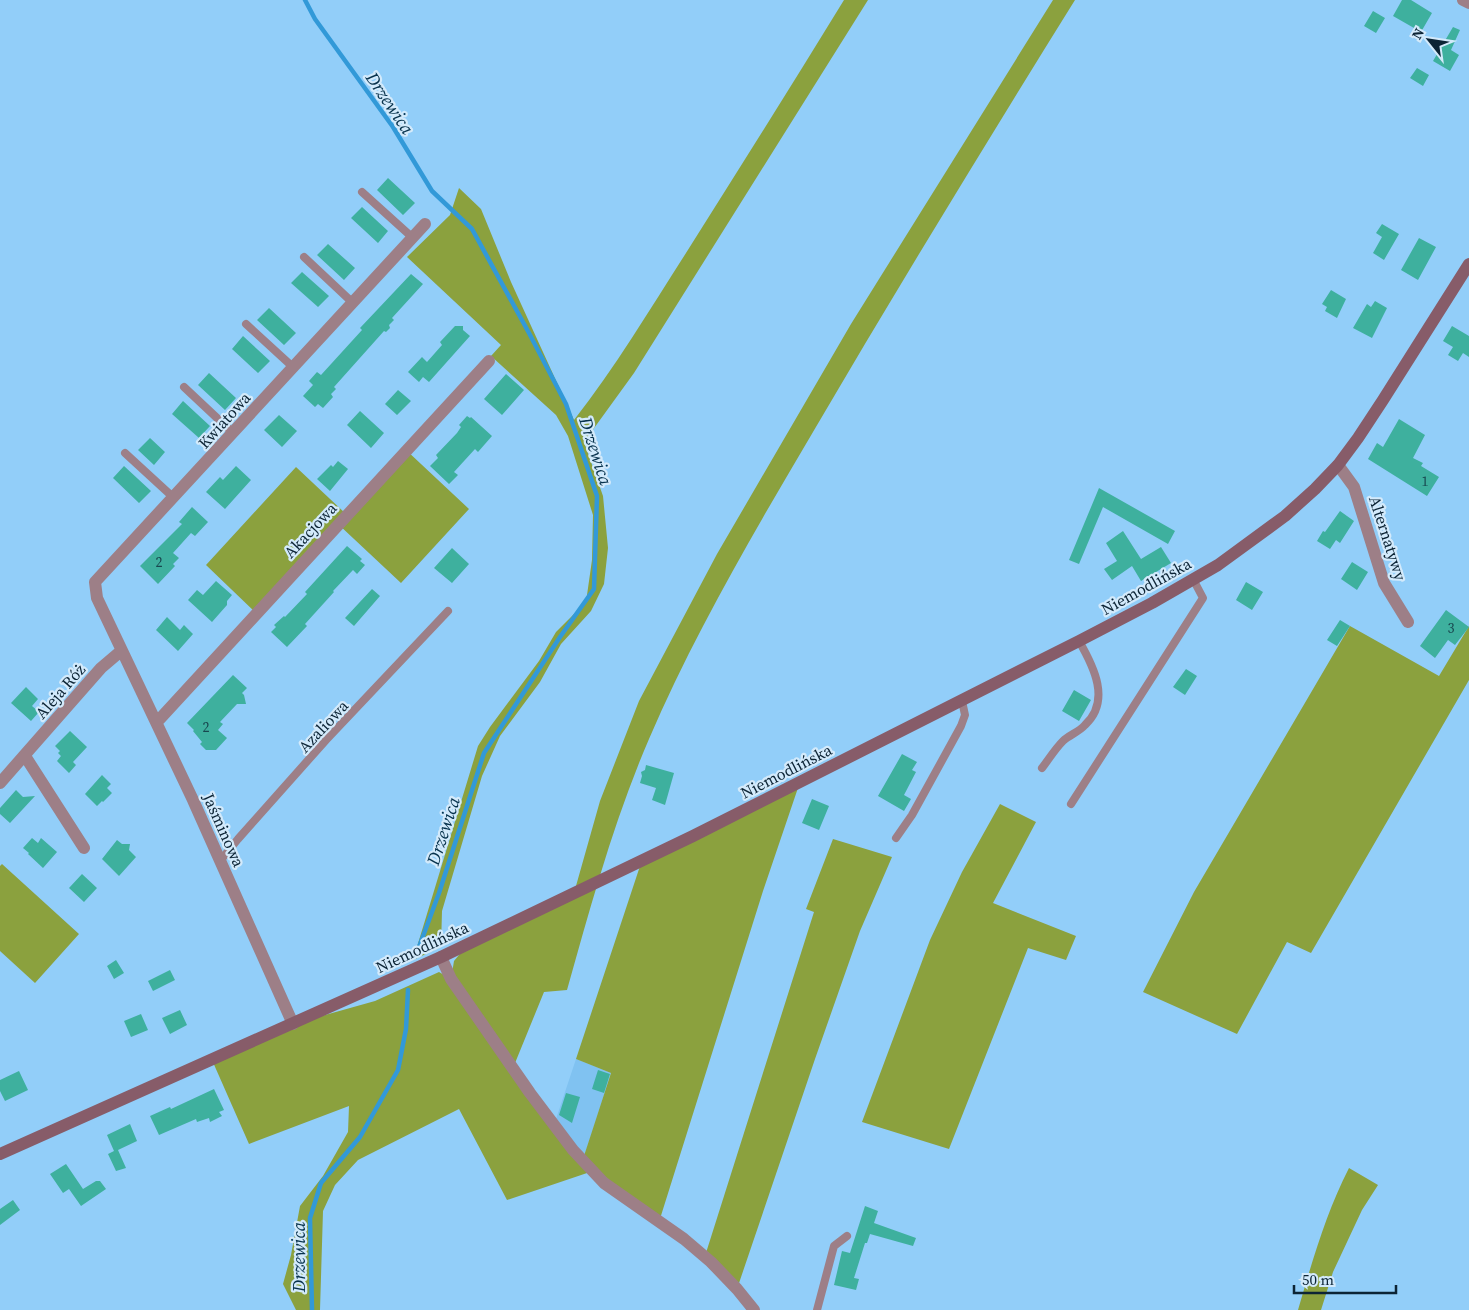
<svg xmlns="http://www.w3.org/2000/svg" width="1469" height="1310" font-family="'Source Serif 4',serif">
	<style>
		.built { fill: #80c2f1 }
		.green { fill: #8ba13e }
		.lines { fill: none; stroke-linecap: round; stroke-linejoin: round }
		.stream { stroke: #3299d8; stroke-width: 4.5 }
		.building { fill: #3eb09e }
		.lane { stroke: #9d7f87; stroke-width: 8 }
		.street { stroke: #9d7f87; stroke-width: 12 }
		.secondary { stroke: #875c69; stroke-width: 12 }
		.labels { text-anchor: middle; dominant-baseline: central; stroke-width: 4.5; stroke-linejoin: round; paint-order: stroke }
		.number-label { font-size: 14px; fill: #18474f }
		.street-label { font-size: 16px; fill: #0c2435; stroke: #d3eafb }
		.water-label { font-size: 18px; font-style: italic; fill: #07324c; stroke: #d3eafb }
	</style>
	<rect width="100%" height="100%" fill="#92cef9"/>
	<path class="built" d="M576,1059L611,1073L583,1160L554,1125Z"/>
	<path class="green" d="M844,0H868L634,373L584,442L603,496L608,548L604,584L591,611L561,644L540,682L500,736L482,776L442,911L441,947L413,960L478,746L490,727L539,661L556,632L586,602L592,560L593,515L568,436L556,415L491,356L501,345L407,257L450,215L459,188L481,209L511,282L574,420C615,368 650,309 686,253C739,169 792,85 844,0Z
		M1053,0H1075C986,143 898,287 813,432C754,532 695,632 649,739C614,820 591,905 567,990L544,992L513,1068L583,1159L611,1073L576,1059L642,860L800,782L763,891L659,1222L593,1171L507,1200L459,1109L358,1160L335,1185L323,1211L320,1310H296L283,1284L291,1255L300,1206L323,1176L348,1132L349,1106L249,1144L212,1060L293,1024L375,1001L439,972L451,979L454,961L468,944L574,893L600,801L639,701L717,554L851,324Z
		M405,449L469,509L401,583L338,524L256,613L206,565L296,467L346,514Z
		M1350,626L1439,676L1469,626V680L1311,953L1287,942L1237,1034L1143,992L1194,892Z
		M1000,804L1036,822L993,903L1076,936L1066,960L1028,948L949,1149L862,1122L930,940L962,872Z
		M833,839L892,857L860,931L815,1059L737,1289L705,1256L814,912L806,909Z
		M2,864L79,934L35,983L0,951V866Z
		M1349,1168L1378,1185L1362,1210L1333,1272L1321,1310H1298C1312,1262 1326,1213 1349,1168Z"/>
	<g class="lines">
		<path class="stream" d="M305,0L315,19L393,127L432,191L472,229L529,333L566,404L597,496L594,589L560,637L484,753L439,893L419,947
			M312,1310L310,1218L321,1183L360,1137L398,1070L406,1029L408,990"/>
	</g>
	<path class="building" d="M1402,0H1411L1432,13L1421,32L1393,16Z
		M1373,11L1385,18L1376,33L1364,26Z
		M1453,27L1460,30L1451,50L1459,55L1450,71L1433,61Z
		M1417,68L1429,75L1423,86L1410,78Z
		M388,178L415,203L403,215L377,190Z
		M362,207L388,231L378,243L351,218Z
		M1382,224L1399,234L1384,260L1373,253L1382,237L1376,233Z
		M1419,238L1436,247L1418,280L1401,270Z
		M328,244L355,268L344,280L317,255Z
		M302,272L329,296L318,307L291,283Z
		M411,274L423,284L392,318L394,320L389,325L390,328L386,332L384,331L334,387L336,389L331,394L333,397L323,408L318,404L315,407L303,396L313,385L309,381L317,372L321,375L362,330L360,328Z
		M1331,290L1346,299L1337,318L1325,311L1327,307L1322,304Z
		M1375,301L1387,308L1372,338L1353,328L1367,304L1371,307Z
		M269,308L296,333L284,345L257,320Z
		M455,326H463V330L470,336L429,382L423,377L419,382L408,372L422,357L427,362L442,345L440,342Z
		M1452,326L1469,336V357L1463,353L1458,361L1448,355L1453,347L1443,341Z
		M243,336L270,361L258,373L232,349Z
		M209,373L236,398L225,410L198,385Z
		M506,374L524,390L502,415L484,399Z
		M398,390L411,401L397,415L385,404Z
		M183,401L210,426L199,438L172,414Z
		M360,411L384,433L371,448L347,425Z
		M279,415L297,431L282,447L264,430Z
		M467,416L470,418L471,417L492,436L478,452L475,449L454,472L458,475L449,484L430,466L438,458L436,455L457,433L461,427L459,425Z
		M1399,419L1425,435L1413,458L1423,463L1421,466L1439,477L1427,496L1368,459L1377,443L1383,447Z
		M150,438L165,452L154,465L138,450Z
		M338,461L348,469L330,491L317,479L331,465L333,467Z
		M124,466L151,491L139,503L113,478Z
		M236,466L251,480L225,509L206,492L220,477L223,480Z
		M1099,488L1175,531L1168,544L1103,507L1079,564L1069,560Z
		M192,507L208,522L195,536L191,533L173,553L179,558L173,564L175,566L158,584L140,566L182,524L179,522Z
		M1340,511L1354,521L1340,543L1336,540L1330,549L1317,541L1323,531L1325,532Z
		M1123,531L1141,559L1161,547L1171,563L1141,581L1132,566L1112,580L1104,569L1117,561L1106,543Z
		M347,546L362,559L360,561L365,565L357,574L353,570L333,591L334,592L305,624L307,626L287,647L271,632L276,627L274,625L284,616L285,617L307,594L305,592Z
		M452,548L469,564L452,583L434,568Z
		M1352,562L1368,572L1357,590L1341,579Z
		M216,581L232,595L227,601V605L212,622L188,600L197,590L203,595Z
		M1246,582L1263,592L1252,610L1236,600Z
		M372,589L380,596L354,626L345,618Z
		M1446,610L1469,627L1455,645L1448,640L1435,658L1420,646Z
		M167,617L180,630L184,625L193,634L178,651L156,630Z
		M1340,620L1350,626L1337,646L1327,640Z
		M1186,669L1197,676L1185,695L1173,687Z
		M233,675L247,688L242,693L244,695L246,704H237L220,722L223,724L218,730L227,738L216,750H206L200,744L202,742L193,731L194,730L187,723Z
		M26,687L38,699L32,706L39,712L31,721L11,703Z
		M1074,690L1091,700L1079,721L1062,711Z
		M70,731L87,747L73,762L76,765L69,773L57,761L61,756L58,753L60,751L55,746Z
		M902,754L917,762L912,770L916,772L904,795L911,799L904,811L878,796Z
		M646,765L674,773L665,805L652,800L656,788L640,783L642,776L641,772L645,770Z
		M102,775L111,784L107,788L112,793L103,802L102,801L97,806L85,794Z
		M16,790L23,797L35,796L10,823L0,814V808Z
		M812,799L829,806L819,830L802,823Z
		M32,838L38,843L41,838L57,852L43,868L28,854L29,853L23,848Z
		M117,840L122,844H130L129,850L136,857L119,876L102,859Z
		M82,874L97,888L84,902L69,888Z
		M116,960L124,973L114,979L107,966Z
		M170,970L175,980L153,991L148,981Z
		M180,1010L187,1025L170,1034L162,1018Z
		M141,1014L148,1030L131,1037L124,1021Z
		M598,1070L610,1074L604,1093L592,1089Z
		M19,1071L28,1090L5,1101L0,1091V1080Z
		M214,1089L224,1110L219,1112L222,1116L210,1122L209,1118L197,1122L196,1119L159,1135L150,1116L170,1107L171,1109Z
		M566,1093L580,1097L572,1123L559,1115Z
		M130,1124L137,1141L118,1150L126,1168L116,1171L108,1154L114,1151L107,1135Z
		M66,1164L83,1189L96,1181H100L106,1189L81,1206L69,1189L63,1193L50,1174Z
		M13,1200L20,1210L0,1225V1209Z
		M865,1206L878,1211L874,1223L916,1238L913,1246L870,1234L867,1243H865L854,1278L859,1279L856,1290L834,1285L842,1251L850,1253Z"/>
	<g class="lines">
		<path class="lane" d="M362,192L413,238
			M304,257L353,303
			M246,324L294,368
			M184,387L233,433
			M125,453L174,498
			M1042,768C1049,759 1055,749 1063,741C1069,735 1079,732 1085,725C1111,701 1094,667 1079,641
			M1071,804L1203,598L1193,579
			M896,838L912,815L961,726L965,715L962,701
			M220,861L238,839L326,740L448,611
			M817,1310L834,1246L847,1236"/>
		<path class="street" d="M1463,0L1469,3
			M1338,465L1354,487L1384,583L1408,622
			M157,722L489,361
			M25,756L84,848
			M0,783L101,668L121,651
			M441,957L451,979L530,1093L573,1150L604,1183L684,1239L711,1262L737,1289L754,1310
			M293,1024L193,800L97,598L95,582L425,224"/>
		<path class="secondary" d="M0,1154L441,957L693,836L1079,641L1152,603L1218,565L1285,516L1315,489L1338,465L1358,438L1383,400L1469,264"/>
	</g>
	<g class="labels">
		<g class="number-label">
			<text x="1425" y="481">1</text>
			<text x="159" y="562">2</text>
			<text x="1451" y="628">3</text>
			<text x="206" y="727">2</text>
		</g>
		<g class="street-label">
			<text transform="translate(224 420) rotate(-48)">Kwiatowa</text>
			<text transform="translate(310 530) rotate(-47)">Akacjowa</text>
			<text transform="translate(1388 538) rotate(72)">Alternatywy</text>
			<text transform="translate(1146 586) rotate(-29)">Niemodlińska</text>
			<text transform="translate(60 691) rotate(-49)">Aleja Róż</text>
			<text transform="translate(323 726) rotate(-47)">Azaliowa</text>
			<text transform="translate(786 771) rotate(-27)">Niemodlińska</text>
			<text transform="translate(224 830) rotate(66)">Jaśminowa</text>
			<text transform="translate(422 947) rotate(-25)">Niemodlińska</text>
		</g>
		<g class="water-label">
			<text transform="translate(390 103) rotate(56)">Drzewica</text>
			<text transform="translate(596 451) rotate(72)">Drzewica</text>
			<text transform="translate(443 831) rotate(-72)">Drzewica</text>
			<text transform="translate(298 1257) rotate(-90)">Drzewica</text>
		</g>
	</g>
	<g transform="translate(1429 40) rotate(300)" stroke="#d3eafb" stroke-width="4" paint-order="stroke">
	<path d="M0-4L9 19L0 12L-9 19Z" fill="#0c2435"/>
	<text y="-8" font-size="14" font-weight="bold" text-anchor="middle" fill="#0c2435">N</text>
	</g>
	<path d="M1294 1285v8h102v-8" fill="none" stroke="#0c2435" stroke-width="2.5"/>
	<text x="1302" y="1285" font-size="15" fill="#0c2435" stroke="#d3eafb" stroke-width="4" paint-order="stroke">50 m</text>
</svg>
